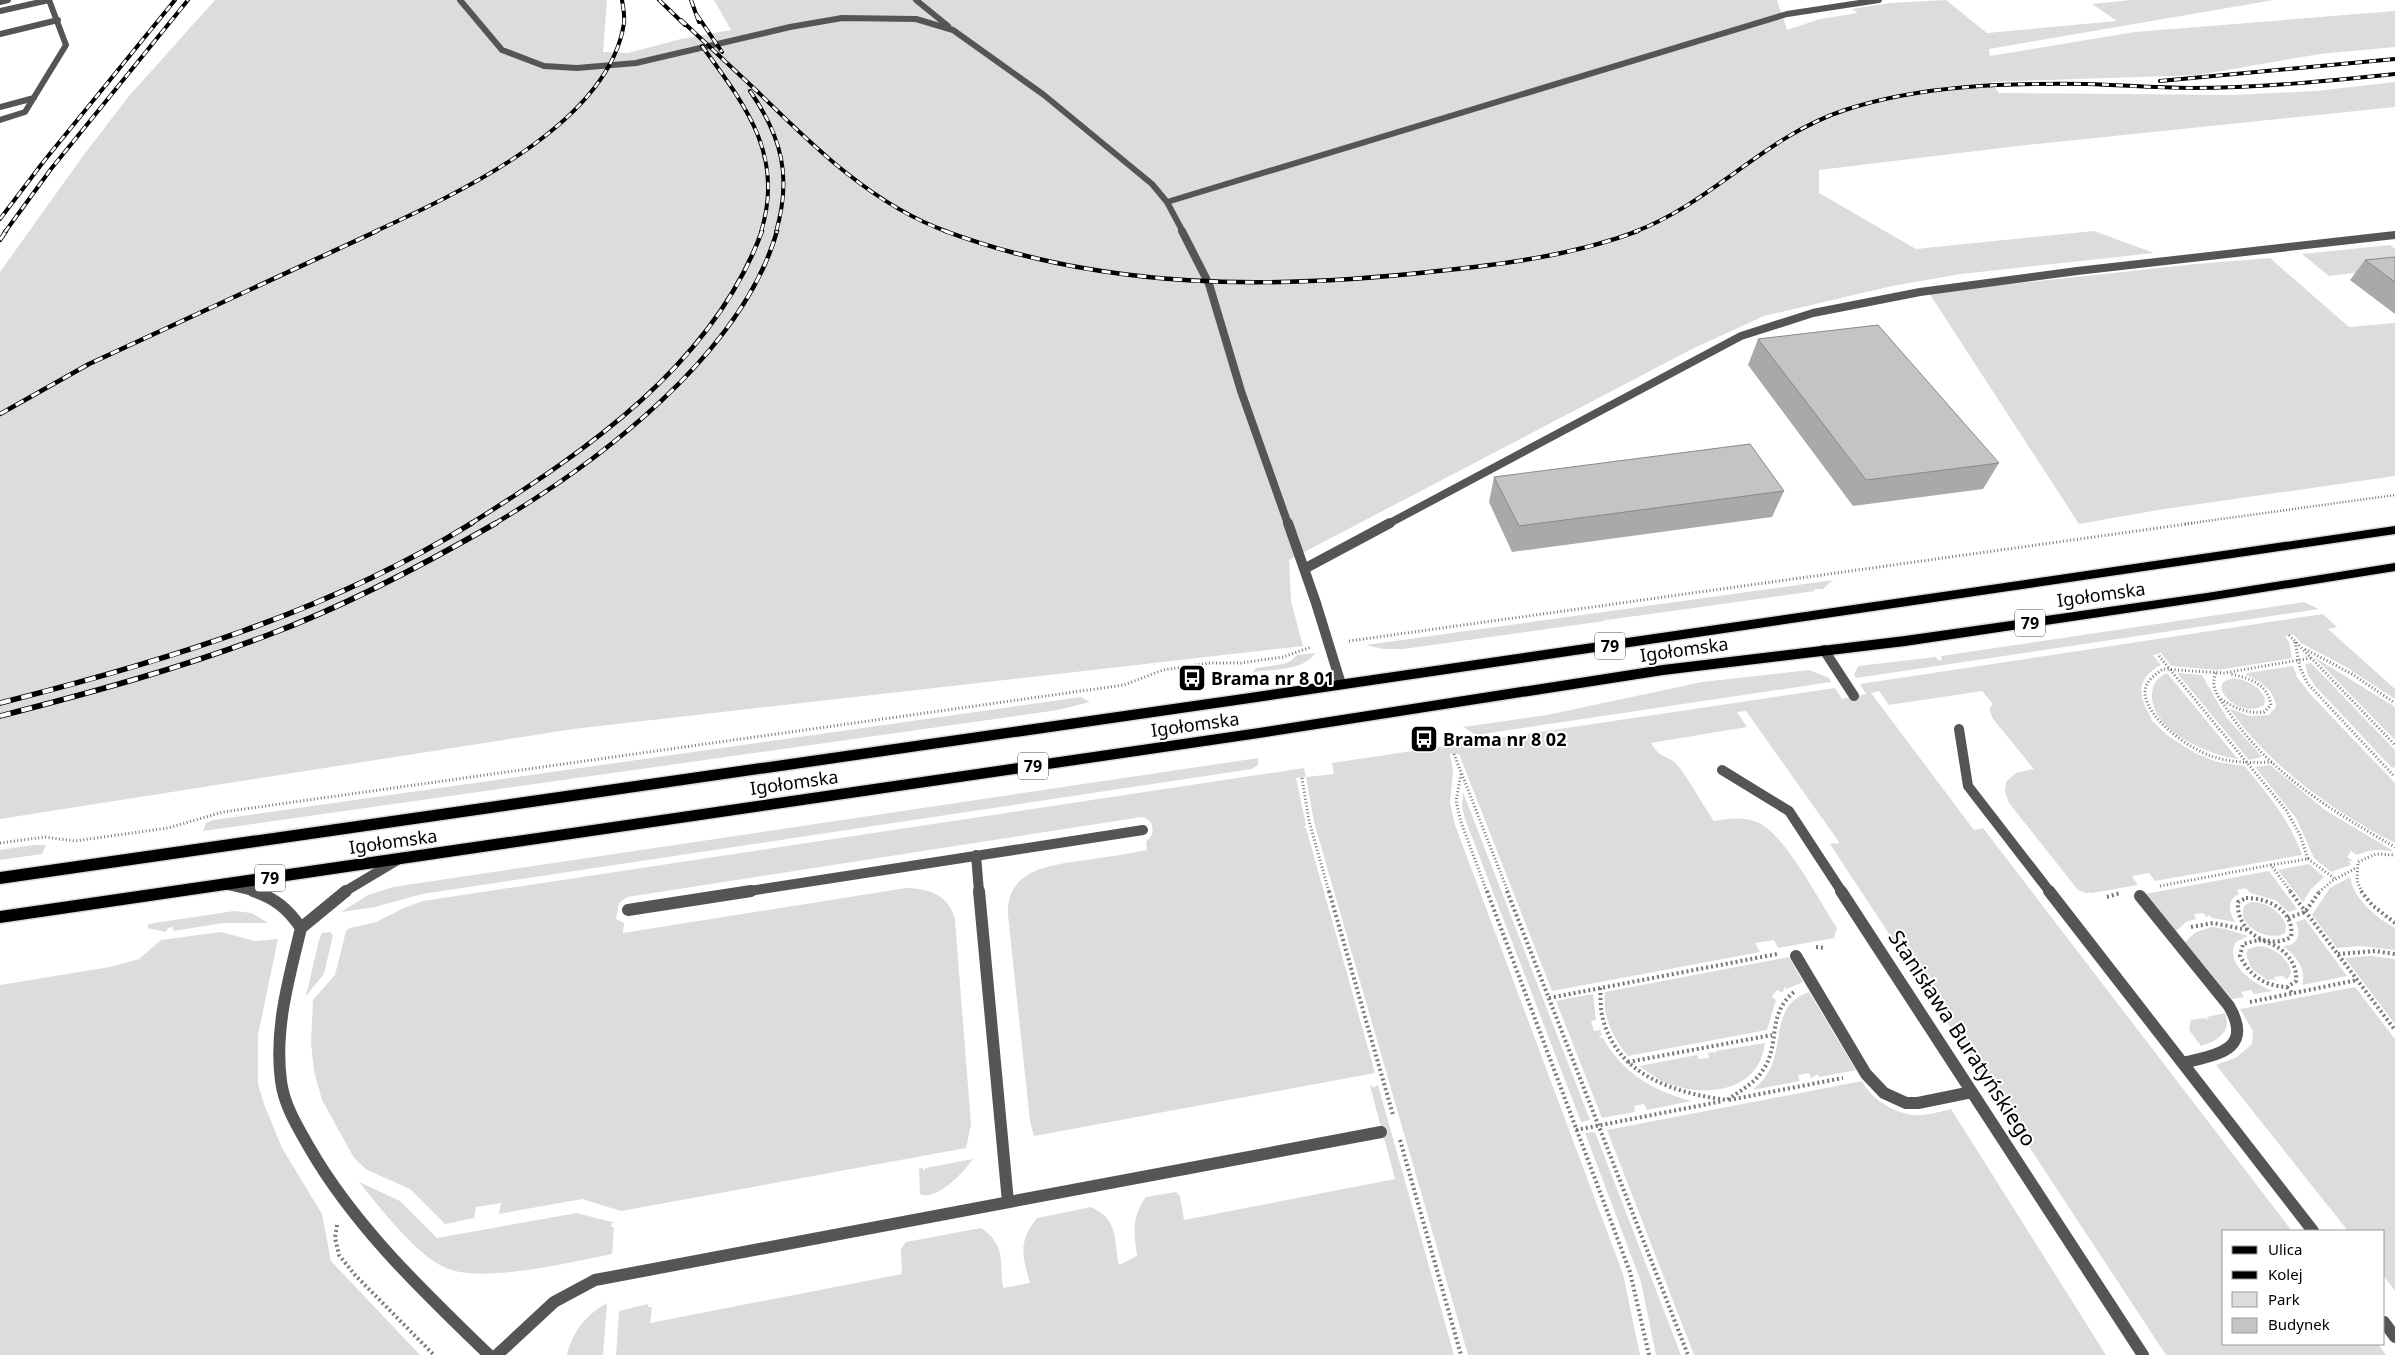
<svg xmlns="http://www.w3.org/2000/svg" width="2395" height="1355" font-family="'Noto Sans',sans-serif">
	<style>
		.green { fill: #dcdcdc }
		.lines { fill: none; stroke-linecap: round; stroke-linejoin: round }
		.primary-casing { stroke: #dbdbdb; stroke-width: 3 }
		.path-far2 { stroke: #777; stroke-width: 2.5; stroke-dasharray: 1 2; stroke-linecap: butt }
		.path-far1 { stroke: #777; stroke-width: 3; stroke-dasharray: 1 2.5; stroke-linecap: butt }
		.path { stroke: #777; stroke-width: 4; stroke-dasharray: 2 3; stroke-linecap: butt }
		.lane-far3 { stroke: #555; stroke-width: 6 }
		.lane-far2 { stroke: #555; stroke-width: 8 }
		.lane-far1 { stroke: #555; stroke-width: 10 }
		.lane { stroke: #555; stroke-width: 12 }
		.primary { fill: #000; fill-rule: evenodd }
		.rail-far2-casing { stroke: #000; stroke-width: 4 }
		.rail-far1-casing { stroke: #000; stroke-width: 4.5 }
		.rail-casing { stroke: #000; stroke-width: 5.5 }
		.rail-far2 { stroke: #fff; stroke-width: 2.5; stroke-dasharray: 7; stroke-linecap: butt }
		.rail-far1 { stroke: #fff; stroke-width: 3; stroke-dasharray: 9; stroke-linecap: butt }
		.rail { stroke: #fff; stroke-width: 4; stroke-dasharray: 11; stroke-linecap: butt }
		.wall { fill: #a9a9a9 }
		.building { fill: #c4c4c4; stroke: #898989 }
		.labels { text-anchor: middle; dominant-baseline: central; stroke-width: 4; stroke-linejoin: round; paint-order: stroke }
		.shield { fill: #fff; stroke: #4c4c4c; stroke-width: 1 }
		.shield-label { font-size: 16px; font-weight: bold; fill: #000 }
		.street-label { font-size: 18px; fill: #000; stroke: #fff }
		.poi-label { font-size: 18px; font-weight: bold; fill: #000; stroke: #fff; text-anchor: start }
		.near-street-label { font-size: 21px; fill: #000; stroke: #fff }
	</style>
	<rect width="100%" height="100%" fill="#fff"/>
	<path class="green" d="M215,0H607L603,52L628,53L681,39L731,30L714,0H1777L1787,30L1820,19L1858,13L1852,9L1890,3L1946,0L1987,33L2117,21L2092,4L2130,0H2274L1989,49L1990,56L2135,32L2395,11V47L2320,54L2198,75L1991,82L1999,93L2233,95L2316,91L2395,82V107L2026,145L1819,170V193L1916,249L2094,231L2154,253L1961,274L1892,286L1764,316L1694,348L1289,560L1291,601L1303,646L573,729L0,819V272L83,156L129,96Z
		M2390,245L2395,249V268L2329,276L2302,254Z
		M2270,258L2349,327L2395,323V476L2158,510L2079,524L1929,293L2196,264Z
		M1833,580L1823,589H1814L1815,591L1607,620L1606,618L1605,621L1403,649H1383L1366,645Z
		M2304,602L2319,609L1856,678L1854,675L1858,666L1936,657L1938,660H1942L1941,656Z
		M2323,614L2337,627L2328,629L2395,689V699L2346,667L2301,643L2293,634L2285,636L2289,642L2292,658L2218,670L2171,666L2161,653L2153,655L2161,665C2135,679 2138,696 2152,719H2150L2168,736L2195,753L2217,762L2245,766C2268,795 2290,820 2302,855L2155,881L2149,873L2132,876L2138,885L2091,893L2087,892L2088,894L2078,890L2009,803L2005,792L2006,782L2016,773L2034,769L1993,719L1989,709L1993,704L1982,691L1889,705L1879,691L1871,693L1974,830L1983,828L2292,1231H2224V1344H2378L2386,1355H2166L1830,844L1836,843L1837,845L1839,842L1746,711L1737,712L1747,727L1651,743C1661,761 1669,754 1679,767C1692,784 1702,804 1714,821C1729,819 1744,816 1759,823C1786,836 1819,901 1837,928L1834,938L1778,948L1774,940L1755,943L1760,952L1552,991L1459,754H1450L1453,771L1450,803L1455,825L1623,1274L1640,1355H1468L1314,822L1306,777L1296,778L1306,825L1304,828H1306L1375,1073L1034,1136L1030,1121L1008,915C1006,869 1051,865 1086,860C1106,857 1127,854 1147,850L1146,842L1152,835C1154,825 1151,820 1142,817L627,897L619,903L616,919L624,923L623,933L906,888C929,888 950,896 955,920L971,1125L966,1148L621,1211L582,1199L499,1214L501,1203L476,1207L474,1218L445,1224L410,1189L367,1170L354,1158L322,1100L314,1071L311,1043L313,1000L335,975L346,931L350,928L376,922L404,908L423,901L1304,768L1306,777L1334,774L1332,763L1835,688L1842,699L1866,694L1860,684Z
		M1315,653C1305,671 1271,669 1253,672L1256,668L1283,664L1291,661L1297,655Z
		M2314,657L2395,707V740Z
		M2311,663L2395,750V767L2392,768L2315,686L2308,675L2305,664Z
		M2293,666L2297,677L2312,696L2395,783V843C2332,810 2270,767 2229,708L2249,716L2269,715L2276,707C2275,690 2260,681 2246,675L2247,673Z
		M1809,670L1829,678L1831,682L1476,735L1463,727L1547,715L1702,682Z
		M2167,673L2238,759C2209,755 2149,730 2152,693C2153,683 2158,677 2167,673Z
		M2177,673L2202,675L2226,717L2262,757L2249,760Z
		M2233,678C2247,680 2261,686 2265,700L2264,705C2249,715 2225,704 2221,687L2223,682Z
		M1081,697L1090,702L1058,710L203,831L206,823L213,820Z
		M1258,758V765L1252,769L422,894L375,907L341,912L368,895L393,887Z
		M2270,765L2325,810L2395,852C2381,849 2370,849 2357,855L2351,851L2347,857L2353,861H2349L2351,865L2331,872L2314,858L2296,818L2255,767Z
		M1463,792L1590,1120L1581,1122L1465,819L1462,807Z
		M33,845H46L42,854L0,860V850Z
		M2309,864L2324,877L2311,889L2303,902L2278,870Z
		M2269,871L2297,909L2289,912L2275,900L2250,893L2246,888L2237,890L2239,894C2226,900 2229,912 2235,922L2212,918L2210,915L2206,917L2204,913L2194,914L2196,919L2186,922L2176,931L2145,894Z
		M2350,877C2354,900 2376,917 2395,928V950L2360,946L2337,948L2312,915L2330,888Z
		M2251,902C2266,902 2280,910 2286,925L2285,933C2269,943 2234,925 2245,905Z
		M234,911L252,913L268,923H224L173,931V927L168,928L166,932L148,928V924Z
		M2305,919L2347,976L2302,985C2307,969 2296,956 2283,946C2298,946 2301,934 2296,922Z
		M2212,927L2226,929L2248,936L2236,942C2223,964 2255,985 2273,991L2254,994L2251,990L2241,992L2244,997L2232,999L2185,942L2196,932Z
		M221,932L255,941L278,939L258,1035V1084L264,1104L282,1148L322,1214L331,1261L420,1355H0V985L110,967L139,959L161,940Z
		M330,932L333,935L324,974L306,996L319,940L322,933Z
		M2258,946C2273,947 2288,957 2291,972L2287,980L2283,976L2274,977L2277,982L2274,979L2267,980L2251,968L2246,954L2248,949Z
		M2371,956L2395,959V1024L2345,958Z
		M1789,957L1803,982L1787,989L1785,987L1782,993L1777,990L1772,997L1776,1000L1767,1030L1628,1056C1613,1038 1602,1016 1605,992Z
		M2355,987L2395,1039V1291L2384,1276V1231H2348L2216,1065L2237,1057L2252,1044L2253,1031L2240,1009Z
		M1809,992L1856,1070L1819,1077L1818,1074L1811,1078L1809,1073L1798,1075L1800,1081L1752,1090C1794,1060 1762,1008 1809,992Z
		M1593,994L1596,1020L1591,1021L1594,1031L1600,1030L1602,1035L1599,1036L1600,1038H1603C1622,1073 1655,1092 1692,1101L1647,1110L1644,1104L1634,1106L1635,1112L1602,1118L1556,1001Z
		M2225,1013C2232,1032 2218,1041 2201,1046L2189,1030L2191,1020L2204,1018L2208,1020L2207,1017Z
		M1765,1043C1759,1091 1708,1098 1669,1084C1658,1080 1648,1072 1639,1066L1697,1055L1699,1059L1709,1058L1708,1053L1713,1052L1716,1054L1715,1051Z
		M1862,1081C1873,1102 1900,1117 1923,1115C1932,1114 1942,1111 1951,1109L2106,1355H1694L1607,1130Z
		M1372,1085L1373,1088L1378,1085L1454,1355H616L619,1311L648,1304V1307H652L650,1323L902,1274L901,1249L906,1242L981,1228C1007,1246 999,1261 1003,1288L1030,1283C1022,1255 1018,1242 1037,1218L1091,1207C1120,1221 1113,1239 1119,1265L1137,1256C1134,1231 1131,1218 1146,1197L1176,1192L1180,1196L1184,1220L1395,1179L1370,1086Z
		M1595,1132L1681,1355H1656L1641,1282L1585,1133Z
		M973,1159C965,1171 936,1202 920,1194L919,1169L923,1168V1171L926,1168Z
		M359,1182L400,1201L437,1238L577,1213L615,1223H612L611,1227H614L612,1254C571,1262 482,1284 446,1268C416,1255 380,1208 359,1182Z
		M607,1303L603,1355H567C572,1332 587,1314 607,1303Z"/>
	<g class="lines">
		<g class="primary-casing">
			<path id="primary" d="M2395,526V534L1250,703L0,884V872L1250,693Z
				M2395,563V571L2207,601L1905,646L1663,675L1259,738L0,923V911L1259,728L1663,665L1905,636L2207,593Z"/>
		</g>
		<path class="path-far2" d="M2185,524L2395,495"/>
		<path class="path-far1" d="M2289,635L2395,745
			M1349,641L2194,523
			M2295,642L2300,668L2308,684L2395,777
			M2305,649L2352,674L2395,703
			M2159,656L2286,810L2300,835L2308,859L2271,865
			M2216,673C2209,687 2220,699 2228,711C2269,773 2332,811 2395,847
			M2221,699C2234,708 2248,714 2264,712L2271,705C2268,684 2248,677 2229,674
			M1454,754L1508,892
			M2272,762C2252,763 2231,763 2211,756C2190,749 2145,718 2145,692C2145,681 2155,675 2163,669L2224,673L2311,658
			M1461,774L1456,801L1461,822L1487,892
			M1302,778L1309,821L1329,892
			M0,843L45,837L75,841L168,828L223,812L1124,685L1163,670L1210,663H1241L1283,657L1311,647
			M2308,859L2334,878
			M2160,886L2271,865L2291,892
			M2319,892L2332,881L2356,868
			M2362,892L2357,881L2358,862L2376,854L2395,855"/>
		<path class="path" d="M1329,891L1393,1115
			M1487,891L1630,1272L1649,1355
			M1507,891L1688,1355
			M2290,891L2395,1030
			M2361,891L2372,905L2395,923
			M2107,897L2120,893
			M2246,898C2269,898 2295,911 2291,937C2266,951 2236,930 2238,902Z
			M2288,918L2305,912L2320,891
			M2191,927L2213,923L2248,930
			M2259,940C2279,944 2298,959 2296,981L2287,987C2265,986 2250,976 2240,956L2243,944Z
			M1816,947L1825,948
			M2338,954L2375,951L2395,954
			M2287,987L2293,994
			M1600,988C1601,997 1600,1006 1602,1015C1615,1075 1674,1093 1727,1100C1740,1091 1755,1083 1763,1070C1781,1044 1766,1015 1794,992
			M1549,998L1777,954
			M2250,1002L2357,980
			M1628,1062L1772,1035
			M1729,1100L1843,1078
			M1576,1130L1723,1101
			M1400,1140L1461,1355
			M337,1225L335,1238L339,1255L355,1275L434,1355"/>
		<path class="lane-far3" d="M460,0L502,50L544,66L577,68L636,63L790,27L842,18L916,19L953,30L1044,95L1152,184L1167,202L1183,232
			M916,0L948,26
			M0,2L8,0
			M0,11L49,0
			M0,34L58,20
			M0,107L34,98
			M0,120L25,112L66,45L49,0
			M1167,202L1787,14L1879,0"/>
		<path class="lane-far2" d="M1182,231L1209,284L1241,391L1288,524
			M1388,524L1741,336L1813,313L1920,292L2077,271L2395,235"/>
		<path class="lane-far1" d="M1288,523L1316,603L1341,684
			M1304,569L1390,523
			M1824,650L1854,696
			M1959,729L1968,786L2050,892
			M1722,770L1789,811L1842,892
			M976,855L979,892
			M228,885L257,892
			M344,892L396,861
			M743,892L1143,830"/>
		<path class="lane" d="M253,891C275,898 288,909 301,928
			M979,891L1008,1202
			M1841,891L2143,1355
			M2049,891L2313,1231
			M2140,896L2229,1006C2254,1050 2218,1054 2183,1063
			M628,910L751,891
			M301,928C289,978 274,1029 281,1081C284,1105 297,1126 309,1147C355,1227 423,1291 489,1355
			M301,928L346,891
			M1796,956L1866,1074L1884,1093L1906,1103H1918L1972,1092
			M2384,1322L2395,1337
			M497,1355L554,1302L595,1280L1381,1132"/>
		<use href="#primary" class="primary"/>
		<g class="rail-far2-casing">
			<path id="rail-far2" d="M659,0L685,25
				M691,0L699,22
				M697,15L722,52
				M681,20C707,44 733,69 759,93C815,148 873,205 948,232
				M702,46C745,105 785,155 761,232
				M2160,81L2395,59
				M750,91C782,137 792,177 776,232
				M0,219L44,161L175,0
				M5,232L51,169L188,0
				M374,232C457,194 609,124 624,23C625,16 623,7 622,0
				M1634,232C1712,203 1765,136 1845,110C1921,85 2007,83 2087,84C2122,85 2156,88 2191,88C2259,88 2327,81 2395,74"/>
		</g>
		<g class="rail-far1-casing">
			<path id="rail-far1" d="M945,231C1104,290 1271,290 1438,271C1506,264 1574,255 1638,231
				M0,240L6,231
				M0,414L89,364L377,231
				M470,524C585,452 713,365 762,231
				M494,524C599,462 742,354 777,231"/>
		</g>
		<g class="rail-casing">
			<path id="rail" d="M0,703C162,662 329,612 472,523
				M0,716C90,693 181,668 268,635C345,606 425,564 496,523"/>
		</g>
		<use href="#rail-far2" class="rail-far2"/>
		<use href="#rail-far1" class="rail-far1"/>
		<use href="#rail" class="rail"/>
	</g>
	<path class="wall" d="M2395,257V314L2350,280L2365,260Z
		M1758,339L1999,463L1983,489L1853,506L1748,365Z
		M1494,477L1784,491L1772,517L1512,552L1489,502Z"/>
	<path class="building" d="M2395,257V282L2365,260Z
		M1878,325L1999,463L1866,480L1758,339Z
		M1750,444L1784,491L1519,526L1494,477Z"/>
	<defs>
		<g id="bus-square" transform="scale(1.4375)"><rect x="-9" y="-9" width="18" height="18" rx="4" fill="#000" stroke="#fff"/><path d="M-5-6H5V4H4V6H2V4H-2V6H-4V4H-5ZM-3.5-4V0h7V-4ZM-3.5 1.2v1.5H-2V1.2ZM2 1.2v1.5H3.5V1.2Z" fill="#fff"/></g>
	</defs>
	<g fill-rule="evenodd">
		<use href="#bus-square" x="1192" y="678"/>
		<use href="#bus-square" x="1424" y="739"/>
	</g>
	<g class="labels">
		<g class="shield">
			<rect x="2015" y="609.5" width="30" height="27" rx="4"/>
			<rect x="1595" y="632.5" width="30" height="27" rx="4"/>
			<rect x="1018" y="752.5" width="30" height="27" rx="4"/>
			<rect x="255" y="864.5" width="30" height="27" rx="4"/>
		</g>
		<g class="shield-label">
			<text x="2030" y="623">79</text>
			<text x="1610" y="646">79</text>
			<text x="1033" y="766">79</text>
			<text x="270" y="878">79</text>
		</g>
		<g class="street-label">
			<text transform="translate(2101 594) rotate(-8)">Igołomska</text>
			<text transform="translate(1684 649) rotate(-8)">Igołomska</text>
			<text transform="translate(1195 724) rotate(-8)">Igołomska</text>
			<text transform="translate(794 782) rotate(-8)">Igołomska</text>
			<text transform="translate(393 841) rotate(-8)">Igołomska</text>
		</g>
		<g class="poi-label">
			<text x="1211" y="678">Brama nr 8 01</text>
			<text x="1443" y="739">Brama nr 8 02</text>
		</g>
		<g class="near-street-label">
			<text transform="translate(1963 1038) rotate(57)">Stanisława Buratyńskiego</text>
		</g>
	</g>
	<rect x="2222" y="1230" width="162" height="115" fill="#ffffff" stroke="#999999"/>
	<rect x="2232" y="1246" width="25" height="8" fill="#000000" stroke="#999999"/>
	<text x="2268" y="1255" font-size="15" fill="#000000">Ulica</text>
	<rect x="2232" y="1271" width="25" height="8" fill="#000000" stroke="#999999"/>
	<text x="2268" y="1280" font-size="15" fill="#000000">Kolej</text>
	<rect x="2232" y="1292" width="25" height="15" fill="#dcdcdc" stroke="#999999"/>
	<text x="2268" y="1305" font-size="15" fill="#000000">Park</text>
	<rect x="2232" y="1318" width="25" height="15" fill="#c4c4c4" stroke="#999999"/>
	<text x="2268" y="1330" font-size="15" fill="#000000">Budynek</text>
</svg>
